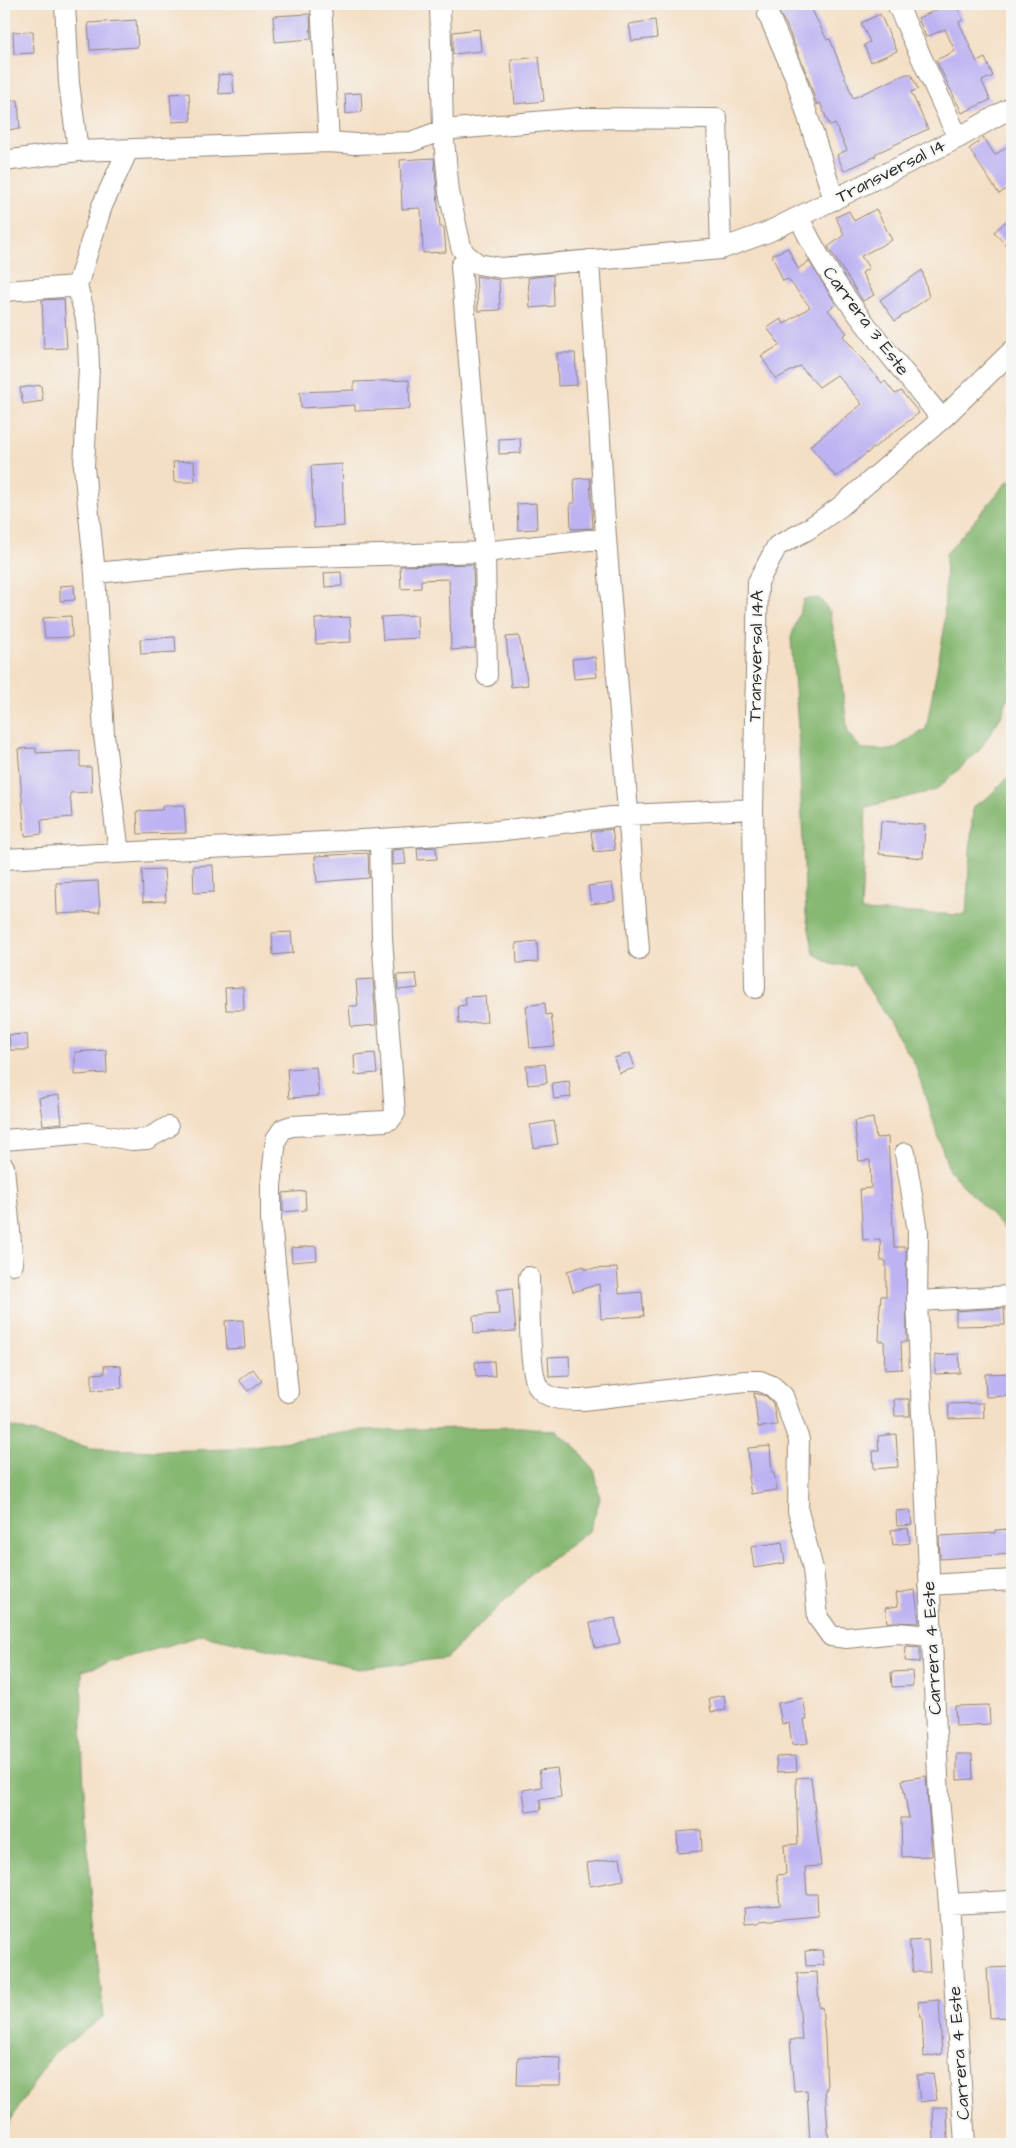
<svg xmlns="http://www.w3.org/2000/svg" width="1016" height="2148" font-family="'Architects Daughter',sans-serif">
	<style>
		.forest { fill: #86b872; stroke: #58724e }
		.building { fill: #beb3f2 }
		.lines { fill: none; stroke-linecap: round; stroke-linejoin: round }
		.street-casing { stroke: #908578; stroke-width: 22 }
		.street { stroke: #fff; stroke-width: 20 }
		.labels { text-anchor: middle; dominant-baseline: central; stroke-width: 4; stroke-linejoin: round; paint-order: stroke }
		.street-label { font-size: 18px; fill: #2b2b2b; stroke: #f6f6f2 }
	</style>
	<rect width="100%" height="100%" fill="#f6f6f2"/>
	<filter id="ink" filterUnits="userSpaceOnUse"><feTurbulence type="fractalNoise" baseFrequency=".02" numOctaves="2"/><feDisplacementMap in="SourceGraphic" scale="10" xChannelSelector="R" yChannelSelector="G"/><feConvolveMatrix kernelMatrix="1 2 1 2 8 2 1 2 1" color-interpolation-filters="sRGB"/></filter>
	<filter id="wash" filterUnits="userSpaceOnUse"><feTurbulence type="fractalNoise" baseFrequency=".0096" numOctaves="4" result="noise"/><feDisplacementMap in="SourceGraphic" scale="20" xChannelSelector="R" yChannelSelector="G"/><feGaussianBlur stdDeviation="1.12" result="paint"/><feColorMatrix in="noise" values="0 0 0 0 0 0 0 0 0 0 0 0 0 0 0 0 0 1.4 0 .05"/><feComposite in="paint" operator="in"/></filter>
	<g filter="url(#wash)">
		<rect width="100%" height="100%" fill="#f4dfc5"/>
		<path class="forest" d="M1012,480V684L1002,715L978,752L936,790L866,807L861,911L966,915L973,806L987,798L1012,773V1237L949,1170L915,1064L854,965H834L814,954L806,914L798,727L791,638L804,599L819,598L830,612L839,661L848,734L862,749L892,750L926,729L944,631L946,554L1008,481Z
			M4,1425L91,1448L152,1451L234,1449L363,1430L523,1427L556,1431L575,1446L595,1472L600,1499L589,1531L534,1572L446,1658L359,1669L203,1635L82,1671C80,1787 91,1902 104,2016L50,2057L4,2131Z"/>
		<g id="blocks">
			<path class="building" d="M773,4H809L827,40L830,39L853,98L906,74H911L918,89L911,92L928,129L875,154L876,156L844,171L837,155L847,150L835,124L830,126L820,103L817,105L806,72L786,24Z
				M950,4H956L963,20L959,22L977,62L985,58L993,76L982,81L990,100L962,113L936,60L955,51L945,29L926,37L918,18Z
				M310,14L311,39L275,42L273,16Z
				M880,14L897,51L871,62L864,45L870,42L861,23Z
				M136,20L138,47L90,50L88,23Z
				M655,20L657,38L632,41L629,24Z
				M479,29L481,51L453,54V32Z
				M33,31L34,53L14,54L13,32Z
				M539,57L544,101L515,104L511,60Z
				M232,74L234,93L219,94L218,75Z
				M189,93L191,121L172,122L170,94Z
				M361,93L362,112L346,114L345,94Z
				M18,100L20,129L4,130V101Z
				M984,138L995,155L1012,143V185L999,194L969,149Z
				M434,158L440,227H444L446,252L423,253L421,208L402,209L400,160Z
				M876,209L892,240L861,256L869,268L862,273L874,295L863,301L828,247L844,235L836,217L849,211L854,221Z
				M1012,216V252L994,232Z
				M788,248L798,269L809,261L836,304L828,310L847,333L843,336L882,383L885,381L895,394L901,391L919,413L836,477L810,446L862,404L837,375L819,387L800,366L776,379L761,356L780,345L767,328L781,319L784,324L810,307L788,279L783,281L772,255Z
				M922,270L929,297L895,321L880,300Z
				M553,275L554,306L530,308L528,278Z
				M476,276L499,280L500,310L478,311Z
				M64,299L67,348L44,349L42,300Z
				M557,353H575L577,385L558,386Z
				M409,380L410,409L355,411V405L301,408L300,392L354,390V382Z
				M41,385L43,401L23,404L20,388Z
				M520,438L521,453L499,454V439Z
				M194,461L195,482H174L173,462Z
				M342,464L344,526L314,528L311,466Z
				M590,478L593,528L571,529L570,503H575L574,479Z
				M536,503L537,529L518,530L517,504Z
				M473,564L475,648L451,650L449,579L421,580V588L401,589L400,566Z
				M341,572L342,586L325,587L324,573Z
				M74,585L75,600L60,601V586Z
				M417,615L418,638L383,640L381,617Z
				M71,616L72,637L45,638L43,618Z
				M350,617L351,642L316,644L315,619Z
				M519,636L528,685L511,687L506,637Z
				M175,637L176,652L141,654L140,639Z
				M595,657L597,677L574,679L572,659Z
				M36,748V753L80,751V767H91L92,792L70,793L72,817L41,820L42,834L25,836L18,749Z
				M184,805L186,833L138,834L137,811L162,810V806Z
				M881,821L925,825L923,858L879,854Z
				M612,829L615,850L594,852L591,832Z
				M436,847L437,859L418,860L417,848Z
				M404,849L406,864L392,865V850Z
				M368,853L369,878L317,882L315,856Z
				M213,865L214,892L194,893L193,866Z
				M164,869L166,901L143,902L142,870Z
				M98,881L100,912L57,914L56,883Z
				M612,883L615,901L591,904L588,886Z
				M291,932L293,953L273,955L272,933Z
				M537,941L538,962L517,963L516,943Z
				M416,974L418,988L398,990L397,975Z
				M373,979L376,1025L351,1027L349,1006H358L356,980Z
				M243,987L244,1010H226L225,988Z
				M485,996L487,1022L459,1024L458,1006L466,1005L465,997Z
				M545,1003L546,1015L551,1014L555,1046L530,1048L526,1006Z
				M27,1034L28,1050H10L9,1035Z
				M106,1050L107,1073L75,1075V1052Z
				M375,1053L377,1073L355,1075L354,1055Z
				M630,1053L635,1068L619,1073L614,1058Z
				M545,1064L547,1083L528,1085L526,1066Z
				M316,1067L319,1096L289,1098L287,1069Z
				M569,1081L571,1097L554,1099L552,1083Z
				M59,1095L62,1123L43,1125L39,1098Z
				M873,1118L876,1138L888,1137L894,1247H906L907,1342H901L902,1369L885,1370L884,1341H879L880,1318H879L881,1296H886V1261H881L880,1239L863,1240L860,1189L871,1188L870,1160L859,1161L854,1121Z
				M554,1121L558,1144L534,1148L530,1125Z
				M305,1191L306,1210L283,1212V1193Z
				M316,1246L317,1260L292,1262L291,1248Z
				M584,1266L585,1269L617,1268L619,1294L642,1292L644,1316L601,1319L599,1284L573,1292L567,1271Z
				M512,1288L516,1331L474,1334L473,1316L499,1314L497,1290Z
				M1004,1308L1005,1325L956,1326V1311Z
				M243,1320L245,1348L227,1349L225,1321Z
				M959,1354L960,1373L935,1374V1355Z
				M569,1356L570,1376L549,1377L548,1357Z
				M494,1361L495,1376L476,1377L475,1362Z
				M121,1365L122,1388L92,1390V1374L105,1373L104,1366Z
				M253,1369L262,1381L248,1391L239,1380Z
				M1012,1373V1396L986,1397L985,1374Z
				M754,1393L766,1396L773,1403L777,1425L758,1427Z
				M894,1399H909L910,1416H895Z
				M983,1403L984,1418L949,1419L948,1404Z
				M896,1434L898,1467L874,1469L873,1451H879L878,1436Z
				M770,1446L772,1473H774L777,1490L751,1494L748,1477H750L748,1448Z
				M910,1510L912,1525L897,1526L896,1511Z
				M908,1528L910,1543L893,1545L891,1530Z
				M1012,1529V1554L940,1559L939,1536L995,1533V1530Z
				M782,1542L785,1563L754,1568L751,1547Z
				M915,1590L919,1623L887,1622L885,1608L898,1606L896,1593Z
				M615,1618L620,1643L595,1648L590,1623Z
				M906,1646L920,1647V1662L905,1661Z
				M912,1671L913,1686L892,1687L891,1672Z
				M724,1695L726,1710L711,1712L709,1698Z
				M803,1698L807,1719H804L808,1743L792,1745L789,1723L782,1724L778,1703Z
				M989,1705L990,1724L956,1726L955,1706Z
				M957,1754H972L973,1779L957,1780Z
				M796,1756L797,1771L777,1772L776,1757Z
				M557,1768L561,1797L540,1800L541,1810L526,1812L523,1790L542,1787L539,1770Z
				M926,1776L932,1856L902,1857L901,1818H909L902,1780Z
				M811,1777L821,1866L805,1867L807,1894H817L818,1916L760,1921V1923L745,1924L744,1908L780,1905L777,1875L786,1874L784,1845L798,1844L796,1778Z
				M701,1830L702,1851L678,1853L677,1832Z
				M620,1858L624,1880L590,1886L587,1863Z
				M928,1940L930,1972H913L909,1941Z
				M822,1950L824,1965L806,1966L805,1951Z
				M1012,1967V2017L990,2018L987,1968Z
				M817,1972L819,2008L822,2007L825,2038L827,2089H825L829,2144H810L807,2090L794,2091L790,2040H802L797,1973Z
				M939,2000L942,2054L924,2057L922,2017H920L918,2002Z
				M518,2057L561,2058L560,2085H517Z
				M933,2073L937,2100L920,2102L917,2075Z
				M933,2107H947L948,2142L934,2143Z"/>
		</g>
	</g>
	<g filter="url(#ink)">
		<use href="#blocks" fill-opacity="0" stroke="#908578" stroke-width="1"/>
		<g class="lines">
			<g class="street-casing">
				<path id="street" d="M65,4L69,83L78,151
					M321,4L329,142
					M440,4L443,130L449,192L461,247L465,254L478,264L501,268L721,249L768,232L958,138L1012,107
					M897,4L958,138
					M768,14L795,76L834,200
					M4,161L78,151L329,142L356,144L411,142L443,130L581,118L717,119L721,249
					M799,217C833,293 891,355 942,419
					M468,257L461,266L485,552L487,676
					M589,260L606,538L639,949
					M4,291L77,286
					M95,573L243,559L485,552L606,538
					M119,853L104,735L95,573L84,467L89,367L88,343L86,318L77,286L102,206L128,150
					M4,859L380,839L498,831L628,815L753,809
					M755,988L753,809L758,582L777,546L807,530L840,507L942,419L1012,351
					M4,1140L88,1133L132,1140L147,1139L168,1127
					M905,1153L918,1231L917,1301L939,1799L949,1904L965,2144
					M4,1167L13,1264
					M529,1277C530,1299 528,1374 539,1388C549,1401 568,1400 583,1400L745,1381H760L772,1386L783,1396L799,1440L798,1511L813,1569L818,1618L831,1636L846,1638L897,1633L931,1636
					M917,1301L1012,1296
					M288,1392L271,1222V1186L276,1139L283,1129L292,1126L385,1121L391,1119L395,1113L382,938L380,839
					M929,1585L1012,1580
					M949,1904L1012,1901"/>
			</g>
			<use href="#street" class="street"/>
		</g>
	</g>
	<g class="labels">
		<g class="street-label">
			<text transform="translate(891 171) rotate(-27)">Transversal 14</text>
			<text transform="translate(866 321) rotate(53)">Carrera 3 Este</text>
			<text transform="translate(756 656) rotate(-89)">Transversal 14A</text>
			<text transform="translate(932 1648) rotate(-93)">Carrera 4 Este</text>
			<text transform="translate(959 2053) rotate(-94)">Carrera 4 Este</text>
		</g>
	</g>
	<rect width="1016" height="2148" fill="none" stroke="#f6f6f2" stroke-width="20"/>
</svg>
